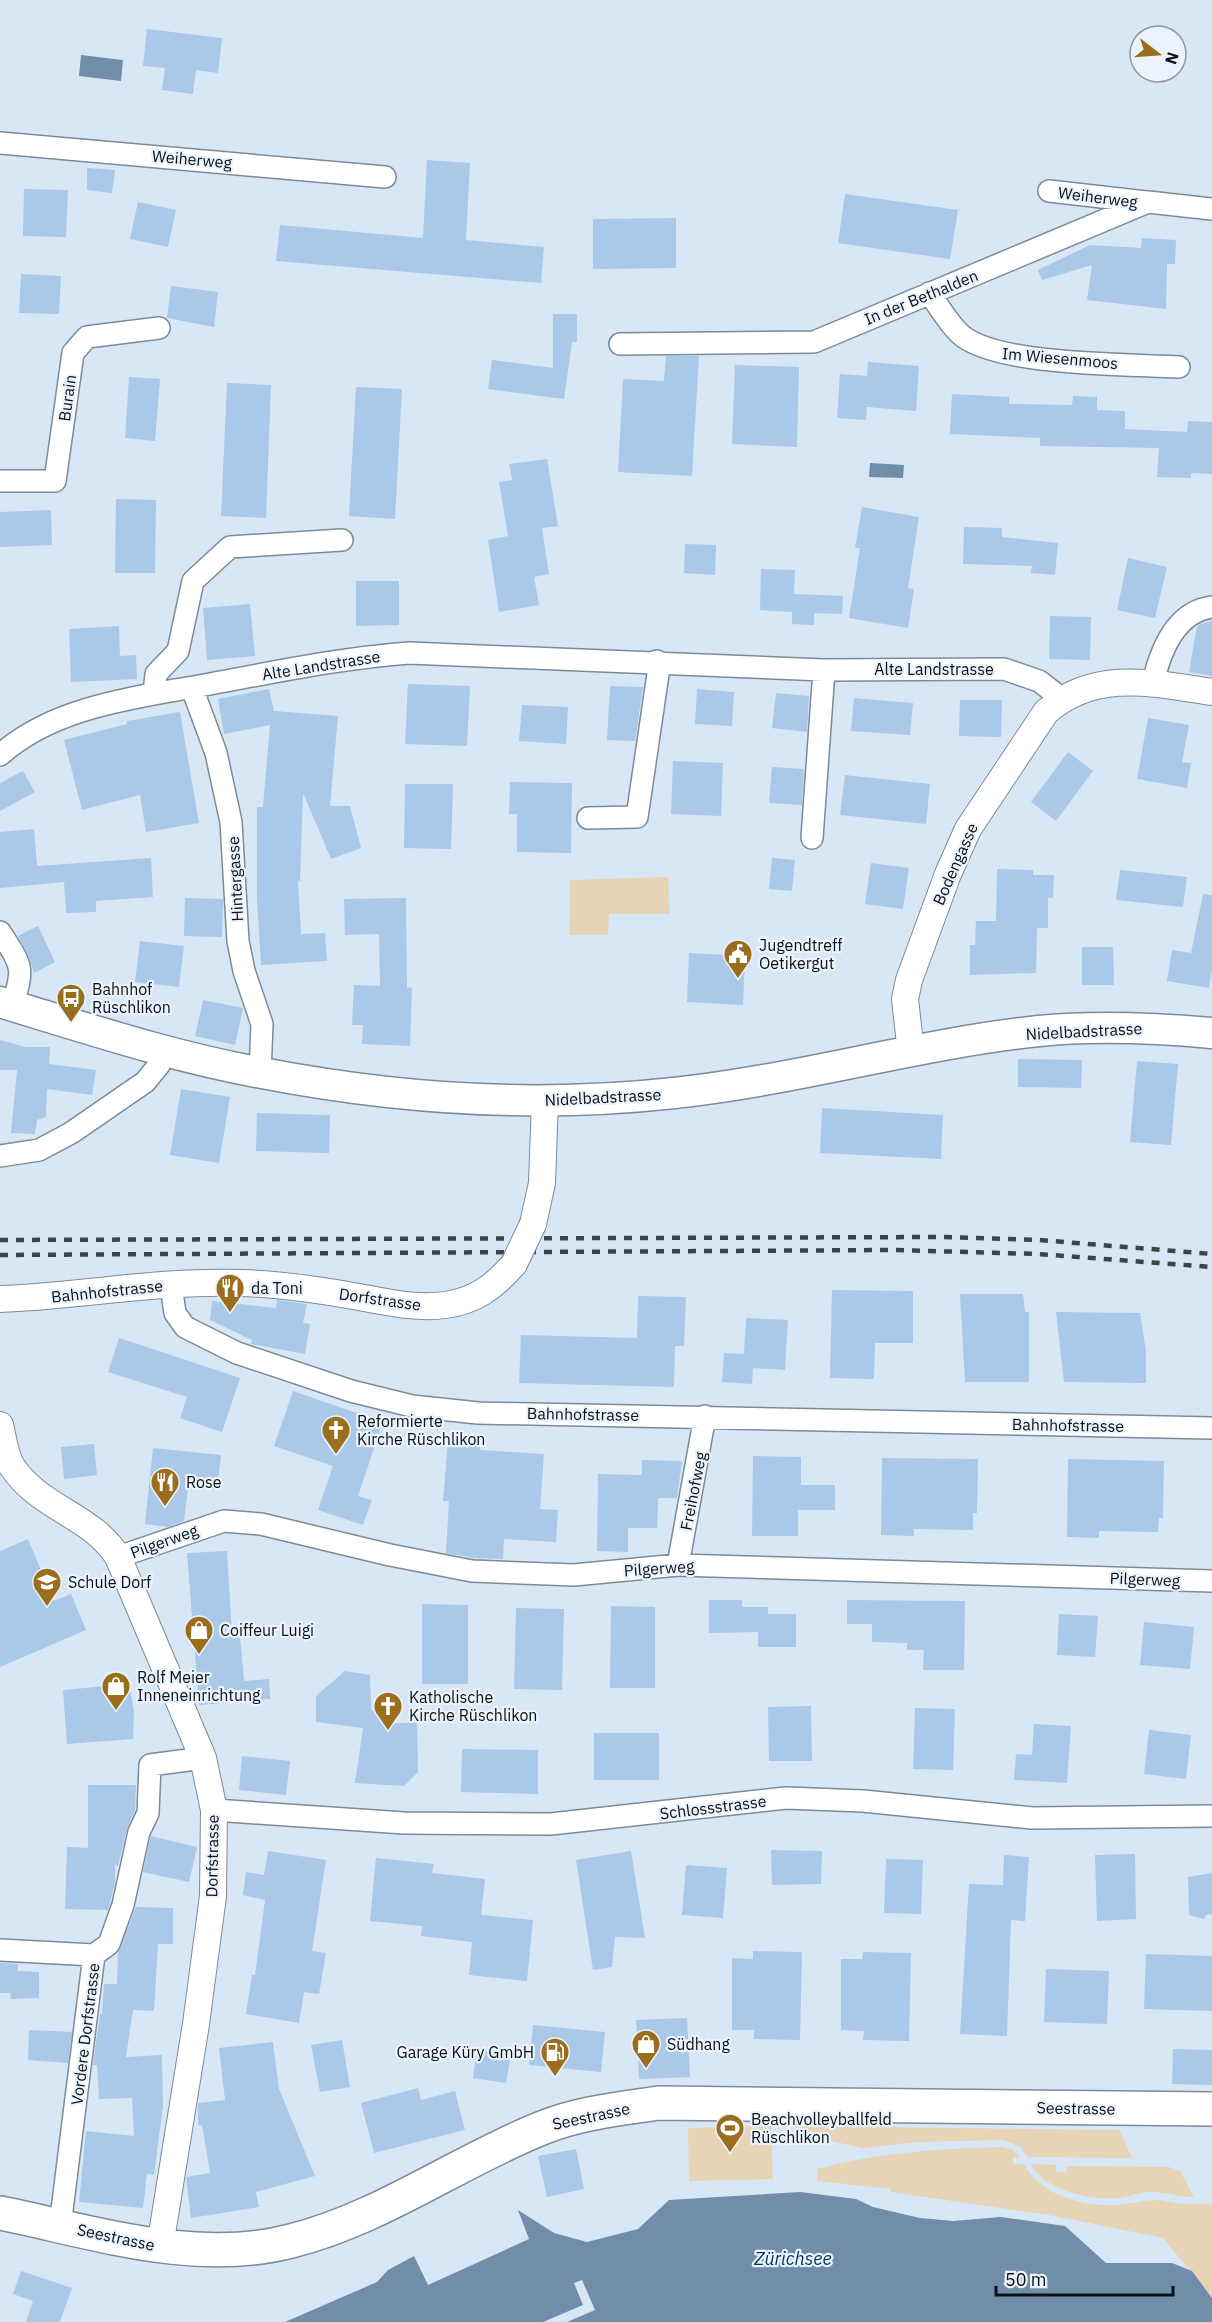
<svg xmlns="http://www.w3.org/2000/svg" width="1212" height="2322" font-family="'IBM Plex Sans',sans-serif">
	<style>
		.green { fill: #e7d3b5 }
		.water { fill: #708daa }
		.pier { fill: #d8e7f6 }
		.building { fill: #aac8e7 }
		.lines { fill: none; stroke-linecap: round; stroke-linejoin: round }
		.minor-casing { stroke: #7d8a98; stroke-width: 24 }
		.tertiary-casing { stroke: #7d8a98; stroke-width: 28 }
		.secondary-casing { stroke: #7d8a98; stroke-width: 33 }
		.primary-casing { stroke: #7d8a98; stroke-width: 36 }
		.minor { stroke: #fff; stroke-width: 21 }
		.tertiary { stroke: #fff; stroke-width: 26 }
		.secondary { stroke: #fff; stroke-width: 30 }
		.primary { stroke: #fff; stroke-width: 33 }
		.rail { stroke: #3c444a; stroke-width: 4.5; stroke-dasharray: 8 8; stroke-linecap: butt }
		.tertiary-bridge-casing { stroke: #7d8a98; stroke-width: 28; stroke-linecap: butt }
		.tertiary-bridge { stroke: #fff; stroke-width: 26 }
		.labels { text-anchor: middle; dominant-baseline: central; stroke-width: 4.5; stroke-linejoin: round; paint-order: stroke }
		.street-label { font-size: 16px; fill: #0b1014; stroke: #ebf3fd }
		.poi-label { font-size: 16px; fill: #0b1014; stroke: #ebf3fd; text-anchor: start }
		.water-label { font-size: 18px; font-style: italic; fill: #03335b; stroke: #ebf3fd }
	</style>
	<rect width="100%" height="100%" fill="#d8e7f6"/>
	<path class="green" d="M668,877L670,914H609L608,935H569L570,880Z
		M771,2126L773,2179L689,2181L688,2128Z
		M793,2126L1119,2130L1132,2158L1027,2157L1021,2147L1003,2140L919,2142L863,2148L799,2134Z
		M1002,2147L1011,2149L1021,2157H1013V2164H1024C1040,2195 1083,2207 1116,2205C1130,2204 1143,2200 1157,2200C1163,2200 1169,2202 1175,2203C1187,2205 1200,2204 1212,2204V2297L1163,2238L1055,2216L891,2192V2189L817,2181V2169C881,2152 937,2149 1002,2147Z
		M1031,2164L1056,2165V2172L1066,2173L1067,2166L1169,2167L1180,2171L1194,2197C1179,2197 1163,2191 1147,2192C1136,2193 1126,2198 1115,2198C1087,2200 1044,2190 1031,2164Z"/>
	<path class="water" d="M81,55L123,60L121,81L79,76Z
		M870,463L904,465L903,478L869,477Z
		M800,2192L856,2199L873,2207L920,2218L953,2221L1001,2217L1065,2226L1106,2263H1172L1192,2271L1212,2298V2322H285L377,2282L388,2270L414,2256L428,2285L529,2239L518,2210L554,2233L587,2242L638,2229L669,2200Z"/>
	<path class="pier" d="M582,2280L595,2310L567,2322H543L583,2305L574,2283Z"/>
	<path class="building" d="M147,29L222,38L218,73L196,70L193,94L162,90L165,68L143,66Z
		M427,160L470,163L466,240L544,247L541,283L276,261L280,225L423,238Z
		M87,168L115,170L112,193L87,190Z
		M24,189L68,190L66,237L23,236Z
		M845,194L958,210L950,259L838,243Z
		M138,202L176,210L168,247L130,239Z
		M676,218V268L593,269V219Z
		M1142,238L1176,240L1175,264H1167L1166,309L1087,300L1092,265L1042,280L1038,270L1090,245L1141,248Z
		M21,274L61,276L59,314L19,313Z
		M171,286L218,292L214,327L167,318Z
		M553,314H577V342H572L564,399L488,389L492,360L553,368Z
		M666,356H699L692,476L618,472L623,379L664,381Z
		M868,362L919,366L916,411L867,407L866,420L837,418L840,374L867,376Z
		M735,365L799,367L797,447L732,444Z
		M129,377L160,379L155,441L125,438Z
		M227,383L271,385L266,518L221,516Z
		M356,387L402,389L395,519L349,516Z
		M952,394L1009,397V404L1072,405L1073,396L1097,397V410L1125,411V429L1187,432L1188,421L1212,422V474L1191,473V478L1157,477L1159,448L1040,446V438L950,434Z
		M547,459L558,526L542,528L549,574L534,577L539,605L499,612L488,540L508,536L499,482L512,480L509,464Z
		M116,499L156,500L155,573H115Z
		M862,507L919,517L908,588L914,589L908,628L849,618L860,548H855Z
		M51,510L52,545L0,547V512Z
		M964,527L1002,528V537L1058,543L1055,575L1031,573L1032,566L963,564Z
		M685,544L716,545L715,575L684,573Z
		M1128,558L1167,567L1155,618L1117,610Z
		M761,569L795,570L794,594L843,596L842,614L814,613V625L792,624V612L760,610Z
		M356,581H399V625L356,626Z
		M250,604L255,656L207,660L203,608Z
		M1050,616L1091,617L1090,660L1049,659Z
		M1212,620V676L1189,672L1197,626Z
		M119,626L120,656L136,655L137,679L71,682L69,629Z
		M408,684L470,686L467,746L405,744Z
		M610,686L643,687L635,741L607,740Z
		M269,689L274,711L338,716L330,806H350L361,848L331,859L303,793L300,881H298L301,934L325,933L327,961L261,965L257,900V807H263L270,725L224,734L218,699Z
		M697,689L734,692L732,726L695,724Z
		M776,693L809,696L807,732L772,728Z
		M854,698L913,703L910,735L851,731Z
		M960,700H1002L1001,737L959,736Z
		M522,705L568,707L566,744L519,741Z
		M180,712L199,823L146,832L140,795L82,810L64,740L127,724V721Z
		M1148,718L1189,725L1182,762L1191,763L1187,788L1137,779Z
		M1068,752L1093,771L1056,821L1031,802Z
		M673,761L723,763L721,816L671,814Z
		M772,767L804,769L802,805L769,803Z
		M23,771L35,792L0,811V783Z
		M845,775L930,784L926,824L840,815Z
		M510,782L572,783L571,853L517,852V814H509Z
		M405,784H453L451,849L404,848Z
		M34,829L37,866L151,858L153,897L96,901V912L66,913L64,882L0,888V832Z
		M772,858L795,860L792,891L769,889Z
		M871,863L909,868L903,909L865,904Z
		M997,869L1033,870V875H1054L1053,898H1048V928H1037L1036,973L970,975V945H975L976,921H996Z
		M1120,870L1187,877L1183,907L1116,900Z
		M1203,894L1212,895V970L1209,988L1167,981L1172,950L1191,953Z
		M185,898L223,899L222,937L184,936Z
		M406,898L407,987L412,988L410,1046L362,1044L363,1025H352L354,985L380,986L379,934L345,935L344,899Z
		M38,926L55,962L34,973L28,954L18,936Z
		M140,941L184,946L179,987L135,982Z
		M1082,947H1113L1114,985H1082Z
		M689,953L745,956L743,1005L687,1002Z
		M203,1000L243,1008L235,1045L195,1036Z
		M0,1040L25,1047H50L49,1064L96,1070L92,1095L47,1089L46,1117L37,1120L35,1134L11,1133L17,1070H0Z
		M1018,1059L1082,1060L1081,1088L1018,1087Z
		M1137,1061L1178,1064L1171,1145L1130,1142Z
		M181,1089L230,1097L219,1163L170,1155Z
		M822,1108L943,1115L941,1159L820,1153Z
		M257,1113L330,1115L329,1153L256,1151Z
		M832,1290L913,1291V1343H875L874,1379L830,1378Z
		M960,1294H1023L1025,1312H1029V1382H965Z
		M638,1296L686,1297L684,1346H675L674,1387L519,1383L521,1335L637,1338Z
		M277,1300L307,1304L303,1323L310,1324L305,1354L251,1344L252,1340L210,1320L212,1301L276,1308Z
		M1056,1312L1140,1313L1146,1352V1383L1064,1382Z
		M746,1318L788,1320L785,1370L753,1368L752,1384L722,1382L724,1353L744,1354Z
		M119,1338L240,1378L222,1432L180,1418L187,1397L108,1372Z
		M293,1391L383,1422L358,1496L372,1500L363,1525L318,1510L333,1466L274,1446Z
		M448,1440L481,1443L480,1450L544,1454L540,1509L558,1510L556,1542L504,1539L503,1559L473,1558L446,1553L449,1501H443Z
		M94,1444L97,1475L64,1479L61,1447Z
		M153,1448L221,1455L217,1490L188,1487L184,1521L168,1527L145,1524Z
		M753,1456L801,1457V1485H835V1510H798V1536H752Z
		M882,1458L978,1459L977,1513H973V1530L914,1529V1536L881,1535Z
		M1068,1459L1164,1461L1163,1518H1159L1158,1532L1099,1531V1538L1067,1537Z
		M642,1460L682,1461L677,1498H658L657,1528H628V1552L597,1551L598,1474L642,1475Z
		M28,1539L54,1601L71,1594L86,1630L0,1667V1551Z
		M227,1551L232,1635H240L244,1681L269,1679L270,1699L199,1705L187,1553Z
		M709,1600H742V1607H768V1614H796V1647H758V1632L709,1633Z
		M847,1600L965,1601L964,1670H923L924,1650H907V1643L872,1642V1624H847Z
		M422,1604L468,1605V1684H422Z
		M611,1606L655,1607V1688H610Z
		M516,1608L564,1609L562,1690L514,1689Z
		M1059,1614L1098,1616L1095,1657L1057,1655Z
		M1144,1622L1194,1627L1190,1669L1140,1665Z
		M345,1671L370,1675L371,1709L384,1723H417L418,1772L404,1786L355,1783L363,1728L316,1722V1696Z
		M129,1684L134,1711L133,1739L67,1744L63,1690Z
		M811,1706L812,1761H769L768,1707Z
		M915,1708L955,1709L953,1770L913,1769Z
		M1034,1724L1071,1726L1067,1783L1014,1780L1016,1754L1032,1755Z
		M1149,1730L1191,1735L1186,1779L1144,1774Z
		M594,1733H659V1780H594Z
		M462,1749L538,1750V1794L461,1792Z
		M242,1756L290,1761L286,1795L239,1790Z
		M88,1785H136L135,1810L127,1829L118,1866L115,1865V1883L108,1910L65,1909L67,1847L88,1848Z
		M151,1836L197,1847L189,1882L143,1872Z
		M771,1850L822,1851L821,1884L772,1885Z
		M268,1851L326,1860L312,1951L326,1953L319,1994L304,1992L299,2023L246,2014L252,1975H255L265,1900L243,1895L246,1872L264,1875Z
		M631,1851L645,1938L615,1937L612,1967L593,1970L576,1860Z
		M1135,1854L1136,1919L1097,1921L1095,1855Z
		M1004,1855L1029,1857L1025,1921L1011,1920L1007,2036L960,2034L969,1884L1003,1885Z
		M376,1858L434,1864L432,1873L485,1879L481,1915L533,1920L527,1981L469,1975L472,1942L421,1936L422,1926L370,1921Z
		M886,1859L923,1860L921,1914L884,1913Z
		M686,1865L727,1868L723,1918L682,1915Z
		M1212,1873V1914L1206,1915L1204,1919L1189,1915L1188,1877Z
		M136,1907L173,1908V1944H158L154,2011L133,2010L126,2057L162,2055L163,2106L154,2175L147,2174L143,2208L79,2202L86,2131L134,2136L132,2098L99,2099L97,2065H93L100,2014H102L104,1984H117L118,1953Z
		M753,1951L802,1952L800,2040L754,2039V2030H732V1958L753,1959Z
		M863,1952L911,1953L909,2041L863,2040L864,2031L841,2030V1959H862Z
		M1146,1954L1212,1956V2011L1144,2009Z
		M0,1963L18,1964V1971L39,1972V1998L11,1999L10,1993H0Z
		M1046,1969L1109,1971L1107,2024L1044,2022Z
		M687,2018L690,2077L639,2079L636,2020Z
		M533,2025L605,2032L601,2072L529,2065Z
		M29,2030L72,2032L68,2063L28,2060Z
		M342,2040L350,2087L320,2092L311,2045Z
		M273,2042L279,2089L315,2176L256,2192L259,2207L191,2218L186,2177L210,2173L202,2125H198V2103L225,2100L219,2048Z
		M477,2049L511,2054L506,2083L473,2078Z
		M1173,2049L1212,2050V2085L1172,2084Z
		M418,2088L421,2100L455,2091L465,2130L374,2153L361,2103Z
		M576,2149L584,2189L547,2197L538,2156Z
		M21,2271L72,2288L60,2322H26L33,2301L13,2294Z"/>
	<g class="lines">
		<g class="minor-casing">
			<path id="minor" d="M0,143L385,177
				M1049,191L1146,202
				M929,293C939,306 948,323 960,334C995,366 1129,364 1179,367
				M620,344L814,342L1148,202L1212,209
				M0,481H55L73,353L87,337L159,328
				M1153,683C1160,652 1175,612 1212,607
				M192,688L216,753L231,822L238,941L244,971L262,1024L260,1073
				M154,694L156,674L178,651L193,581L230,547L342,540
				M0,755C57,704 143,697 215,683C280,671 343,658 409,653L824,670L1004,669L1039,681L1061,698
				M588,818L637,817L658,674L657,661
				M812,838L824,670
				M0,932C22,966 25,967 12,1006
				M0,1156L39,1150L71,1133L145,1082L159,1065L165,1051
				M171,1285L175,1313L185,1327L237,1353L351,1391L412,1406L478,1413L1212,1428
				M118,1557L224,1521L261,1524L390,1555L472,1571L574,1575L678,1565L1212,1581
				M678,1565L705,1416
				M214,1810L404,1823L551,1824L786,1798L863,1801L1032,1818L1212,1816
				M0,1950L94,1955
				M60,2226L94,1955L109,1944L123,1905L139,1832L148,1813L150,1765L203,1758"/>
		</g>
		<g class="tertiary-casing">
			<path id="tertiary" d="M911,1053L905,999L909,980L948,874L968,829L1046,712C1095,669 1153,683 1212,692
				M533,1224L542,1183L545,1100
				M0,1299C80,1296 161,1280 241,1283C281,1284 320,1290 359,1297C387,1302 416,1309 445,1305C475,1301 494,1287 514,1264
				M0,1425C3,1437 5,1454 11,1465C38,1508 92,1515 118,1557L203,1758L214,1810L213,1896L196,2024L160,2246"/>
		</g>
		<g class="secondary-casing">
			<path id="secondary" d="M0,1002C86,1028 173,1057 262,1073C397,1099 538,1108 674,1093C797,1080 917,1044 1039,1031C1097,1025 1155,1028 1212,1033"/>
		</g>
		<g class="primary-casing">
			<path id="primary" d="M0,2213C94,2232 195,2266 291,2241C380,2219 457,2162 542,2128C579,2113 619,2109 658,2103L1212,2109"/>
		</g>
		<use href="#minor" class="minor"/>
		<use href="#tertiary" class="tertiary"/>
		<use href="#secondary" class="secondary"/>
		<use href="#primary" class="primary"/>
		<path class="rail" d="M0,1240L941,1237L1039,1240L1212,1254
			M0,1255L894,1250L1038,1254L1212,1267"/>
		<g class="tertiary-bridge-casing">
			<path id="tertiary-bridge" d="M514,1264L533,1224"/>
		</g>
		<use href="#tertiary-bridge" class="tertiary-bridge"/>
	</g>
	<defs>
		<g id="civic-pin" transform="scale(1.5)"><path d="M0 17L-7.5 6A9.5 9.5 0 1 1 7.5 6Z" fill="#9b6e1e" stroke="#ebf3fd"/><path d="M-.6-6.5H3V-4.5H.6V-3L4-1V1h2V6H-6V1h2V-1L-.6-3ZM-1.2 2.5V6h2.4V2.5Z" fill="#fff"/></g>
		<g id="bus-pin" transform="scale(1.5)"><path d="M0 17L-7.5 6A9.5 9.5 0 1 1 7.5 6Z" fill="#9b6e1e" stroke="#ebf3fd"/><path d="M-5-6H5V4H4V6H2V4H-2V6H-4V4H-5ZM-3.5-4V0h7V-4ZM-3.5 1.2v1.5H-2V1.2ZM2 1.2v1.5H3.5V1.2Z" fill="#fff"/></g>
		<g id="restaurant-pin" transform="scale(1.5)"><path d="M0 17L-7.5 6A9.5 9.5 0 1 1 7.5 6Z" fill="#9b6e1e" stroke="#ebf3fd"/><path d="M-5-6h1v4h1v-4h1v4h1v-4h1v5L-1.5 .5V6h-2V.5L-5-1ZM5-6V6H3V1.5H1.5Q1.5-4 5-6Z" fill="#fff"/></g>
		<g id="church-pin" transform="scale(1.5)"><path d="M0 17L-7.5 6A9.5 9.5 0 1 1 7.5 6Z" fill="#9b6e1e" stroke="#ebf3fd"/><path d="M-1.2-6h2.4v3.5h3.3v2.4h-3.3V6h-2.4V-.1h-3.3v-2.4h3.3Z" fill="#fff"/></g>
		<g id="school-pin" transform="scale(1.5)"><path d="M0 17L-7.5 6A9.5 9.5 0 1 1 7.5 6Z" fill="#9b6e1e" stroke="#ebf3fd"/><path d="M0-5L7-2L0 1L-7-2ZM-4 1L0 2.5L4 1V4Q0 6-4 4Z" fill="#fff"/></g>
		<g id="shop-pin" transform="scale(1.5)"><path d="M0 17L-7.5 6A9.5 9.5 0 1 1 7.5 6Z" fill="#9b6e1e" stroke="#ebf3fd"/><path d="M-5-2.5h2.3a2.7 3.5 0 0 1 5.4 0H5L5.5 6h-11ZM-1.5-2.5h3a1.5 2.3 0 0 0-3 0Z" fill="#fff"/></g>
		<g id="fuel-pin" transform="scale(1.5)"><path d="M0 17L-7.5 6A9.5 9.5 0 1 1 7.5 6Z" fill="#9b6e1e" stroke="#ebf3fd"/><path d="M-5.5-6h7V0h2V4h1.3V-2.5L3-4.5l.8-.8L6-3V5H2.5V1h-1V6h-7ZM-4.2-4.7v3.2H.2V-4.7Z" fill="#fff"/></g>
		<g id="stadium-pin" transform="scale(1.5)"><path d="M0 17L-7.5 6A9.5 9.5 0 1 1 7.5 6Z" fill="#9b6e1e" stroke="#ebf3fd"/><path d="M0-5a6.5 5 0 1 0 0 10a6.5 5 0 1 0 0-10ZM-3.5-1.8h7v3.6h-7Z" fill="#fff"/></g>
	</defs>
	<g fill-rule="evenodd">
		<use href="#civic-pin" x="738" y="954"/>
		<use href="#bus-pin" x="71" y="998"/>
		<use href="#restaurant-pin" x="230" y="1288"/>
		<use href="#church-pin" x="336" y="1430"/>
		<use href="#restaurant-pin" x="165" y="1482"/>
		<use href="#school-pin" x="47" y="1582"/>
		<use href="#shop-pin" x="199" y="1630"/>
		<use href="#shop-pin" x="116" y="1686"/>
		<use href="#church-pin" x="388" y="1706"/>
		<use href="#shop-pin" x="646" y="2044"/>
		<use href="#fuel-pin" x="555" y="2052"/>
		<use href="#stadium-pin" x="730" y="2128"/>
	</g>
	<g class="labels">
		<g class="street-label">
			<text transform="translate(192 159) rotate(5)">Weiherweg</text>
			<text transform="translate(1098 197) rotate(7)">Weiherweg</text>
			<text transform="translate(921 297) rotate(-22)">In der Bethalden</text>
			<text transform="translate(1060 358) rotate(5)">Im Wiesenmoos</text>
			<text transform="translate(67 398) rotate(-82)">Burain</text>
			<text transform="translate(321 665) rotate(-9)">Alte Landstrasse</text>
			<text x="934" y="669">Alte Landstrasse</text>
			<text transform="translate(955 864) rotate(-66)">Bodengasse</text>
			<text transform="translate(235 879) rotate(-93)">Hintergasse</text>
			<text transform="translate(1084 1031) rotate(-3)">Nidelbadstrasse</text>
			<text transform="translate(603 1097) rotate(-3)">Nidelbadstrasse</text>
			<text transform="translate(107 1291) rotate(-6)">Bahnhofstrasse</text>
			<text transform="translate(380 1299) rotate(8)">Dorfstrasse</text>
			<text transform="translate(583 1414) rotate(1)">Bahnhofstrasse</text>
			<text transform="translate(1068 1425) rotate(1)">Bahnhofstrasse</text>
			<text transform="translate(693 1491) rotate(-79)">Freihofweg</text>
			<text transform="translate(164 1541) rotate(-20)">Pilgerweg</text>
			<text transform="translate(659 1568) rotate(-4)">Pilgerweg</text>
			<text transform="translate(1145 1579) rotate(2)">Pilgerweg</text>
			<text transform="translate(713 1807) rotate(-7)">Schlossstrasse</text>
			<text transform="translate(212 1856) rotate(-89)">Dorfstrasse</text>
			<text transform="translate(85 2034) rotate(-83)">Vordere Dorfstrasse</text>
			<text transform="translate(1076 2108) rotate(1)">Seestrasse</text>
			<text transform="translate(591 2116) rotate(-12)">Seestrasse</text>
			<text transform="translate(116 2237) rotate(12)">Seestrasse</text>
		</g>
		<g class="poi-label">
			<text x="759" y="945">Jugendtreff<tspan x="759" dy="18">Oetikergut</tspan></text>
			<text x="92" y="989">Bahnhof<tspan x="92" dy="18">Rüschlikon</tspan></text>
			<text x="251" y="1288">da Toni</text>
			<text x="357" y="1421">Reformierte<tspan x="357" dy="18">Kirche Rüschlikon</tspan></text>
			<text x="186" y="1482">Rose</text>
			<text x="68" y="1582">Schule Dorf</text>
			<text x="220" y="1630">Coiffeur Luigi</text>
			<text x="137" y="1677">Rolf Meier<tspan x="137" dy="18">Inneneinrichtung</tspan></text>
			<text x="409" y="1697">Katholische<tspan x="409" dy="18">Kirche Rüschlikon</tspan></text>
			<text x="667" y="2044">Südhang</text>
			<text x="534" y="2052" text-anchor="end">Garage Küry GmbH</text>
			<text x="751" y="2119">Beachvolleyballfeld<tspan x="751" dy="18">Rüschlikon</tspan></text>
		</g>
		<g class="water-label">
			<text x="793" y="2258">Zürichsee</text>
		</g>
	</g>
	<g transform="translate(1158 54) rotate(107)"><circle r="28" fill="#ebf3fd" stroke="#9198a0" stroke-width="1.5"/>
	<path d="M0-4.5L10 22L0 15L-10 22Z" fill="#9b6e1e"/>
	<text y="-9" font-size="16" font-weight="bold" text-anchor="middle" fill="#0b1014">N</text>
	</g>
	<path d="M996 2286v9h177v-9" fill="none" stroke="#0b1014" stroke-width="3"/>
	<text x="1005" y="2286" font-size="18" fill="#0b1014" stroke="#ebf3fd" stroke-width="4.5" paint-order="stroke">50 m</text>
</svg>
